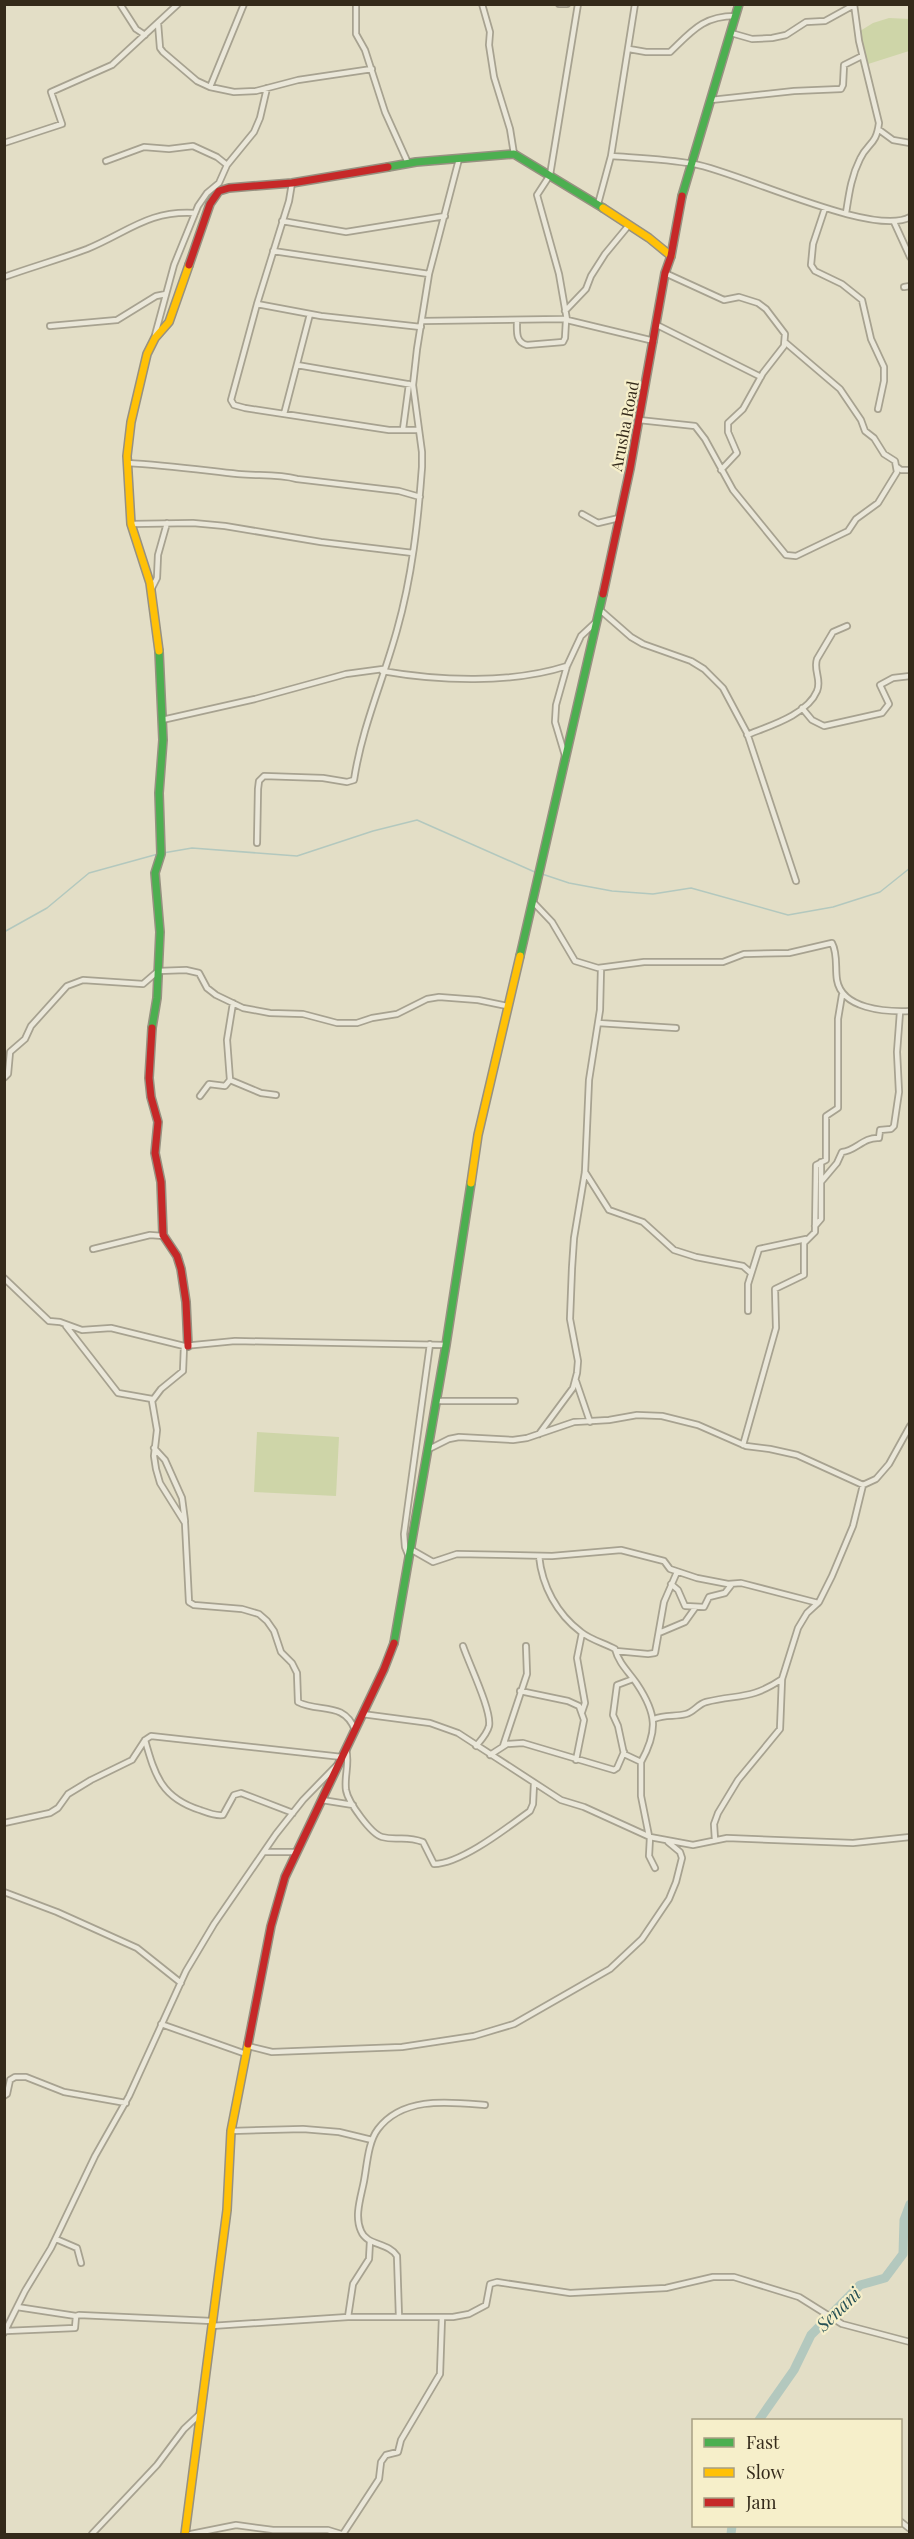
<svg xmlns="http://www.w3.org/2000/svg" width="914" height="2539" font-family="'Playfair Display',serif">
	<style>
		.green { fill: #ced5a8 }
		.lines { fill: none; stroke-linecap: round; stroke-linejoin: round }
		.stream { stroke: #b3c8be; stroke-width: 1.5 }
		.river { stroke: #b3c8be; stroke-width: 9 }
		.street-casing { stroke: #a7a290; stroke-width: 8 }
		.fast-casing { stroke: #979181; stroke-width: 10 }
		.slow-casing { stroke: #979181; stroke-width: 10 }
		.jam-casing { stroke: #979181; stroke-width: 10 }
		.street { stroke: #eae7d9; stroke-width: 4.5 }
		.fast { stroke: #4caf50; stroke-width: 7 }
		.slow { stroke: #ffc107; stroke-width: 7 }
		.jam { stroke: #c62828; stroke-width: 7 }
		.labels { text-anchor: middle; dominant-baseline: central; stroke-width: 4.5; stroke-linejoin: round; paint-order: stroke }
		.street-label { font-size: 16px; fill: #342a1a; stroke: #f6efca }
		.water-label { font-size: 18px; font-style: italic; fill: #285255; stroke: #f6efca }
	</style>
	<rect width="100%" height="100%" fill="#e3dec6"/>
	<path class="green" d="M889,18L910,19L909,51L865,65L860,31L873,23Z
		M257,1432L339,1437L336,1496L254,1492Z"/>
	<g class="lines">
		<path class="stream" d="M163,853L192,848L297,856L373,831L417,820L537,873
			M542,874L569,883L612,891L653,894L691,888L788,915L833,907L880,892L910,868
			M4,932L47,908L89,873L158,854"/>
		<path class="river" d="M759,2420L794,2370L811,2335L860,2285L885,2278L903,2254L904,2220L910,2204
			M731,2534L732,2526"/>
		<g class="street-casing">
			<path id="street" d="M120,4L136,29L145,35
				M356,4V34L365,50L385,112L408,163
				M482,4L490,32L489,45L494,77L510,129L514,154
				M559,4H567
				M158,23L160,48L163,52L197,81L210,87L234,92L256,91L298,80L372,69
				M731,33L752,39L772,38L786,35L806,22L825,21L854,5
				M629,49L646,52H670C692,31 703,16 735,16
				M210,87L244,4
				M711,100L794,91L841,89L843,85L844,65L862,56
				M878,129L893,140L910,143
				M4,143L62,124L51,92L112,65L178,4
				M611,156C638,158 667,159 694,164C739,172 874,238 910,217
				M106,161L144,147L169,149L193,146L217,157L227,165
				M292,183L289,201L257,304L231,400L234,405L245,408L389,430H419
				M598,204L611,156L635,4
				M825,208L813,244L811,265L815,271L842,284L862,300L871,339L884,367V381L878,409
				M846,213C849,194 851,177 860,159C868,142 876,146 879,123L859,41L854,4
				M282,221L346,232L445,216
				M894,222L910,257
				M273,251L429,274
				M665,273L724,300L739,297L758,303L766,309L785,334L784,346L763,373L743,409L728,423V432L737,453L721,470
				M4,277C32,267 60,259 87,249C128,232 149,210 195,213
				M904,287L910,286
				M257,304L321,316L421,327
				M565,311L586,289L591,276L605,254L629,225
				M517,320C517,331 515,342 527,345L563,342L565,338L566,320
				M567,320L559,274L537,195L550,175L578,4
				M422,321L563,319L654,341
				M657,325L761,377
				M50,326L117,320L156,296L166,294
				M155,335L174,265L198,206L207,193L219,183L227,165L254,132L260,118L267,88
				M297,365L413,385
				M284,414L310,314
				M639,420L695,426L705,439L733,490L786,555L796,556L848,531L856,519L878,503L897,472L895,461L884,454L874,438L865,431L861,420L840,389L786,343
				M403,429L409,384
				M127,463C165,465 201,470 238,474C258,476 277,474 297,479L399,491L420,497
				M897,467L901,470H910
				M582,514L598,523L619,518
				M131,524L193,523L225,526L321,542L413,553
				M151,590L157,578L158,555L167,523
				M599,609L631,637L643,644L691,661L704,669L723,688L747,733L796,881
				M382,671C439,681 511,684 567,666
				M802,708L812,720L824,726L882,713L889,704L880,685L893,678L910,676
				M162,720L255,699L346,674L383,669
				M747,735C769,726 807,715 817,691C822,680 813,670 817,659L833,632L847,626
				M566,759L555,722L556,705L567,666L581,636L596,622
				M257,843L258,789L259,781L264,776L323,778L347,782L354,780C362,727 383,681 397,630C412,577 418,522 422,467V452L413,385L417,349L429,274L459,159
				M533,902L552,922L575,961L598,968L644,962H723L744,954L789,953L832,943C838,954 835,968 837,980C842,1009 885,1012 910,1011
				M598,1023L676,1028
				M4,1078L8,1074L10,1052L25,1039L31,1026L67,986L83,980L143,984L158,971L186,970L199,973L207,988L216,995L243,1008L270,1013L303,1014L337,1023H357L372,1018L397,1014L427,999L439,997L478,1000L507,1006
				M230,1080L261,1093L276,1095
				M200,1096L209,1084L225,1086L230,1080L227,1040L233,1003
				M585,1172L609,1210L643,1222L674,1250L696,1257L743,1266L751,1273
				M821,1182L837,1163L842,1152C856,1151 863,1137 879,1138L880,1130L891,1129L894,1126L899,1092L897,1052L900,1012
				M815,1226L821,1219V1162
				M93,1249L150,1235L163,1236
				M4,1278L49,1321L60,1322L82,1330L111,1328L184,1346L235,1341L446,1345
				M748,1311V1284L759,1249L806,1239
				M66,1326L118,1393L152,1399
				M184,1346L183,1371L161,1389L152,1401L157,1430L154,1456L156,1469L160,1483L185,1523L189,1602L194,1605L242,1609L259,1614L267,1621L274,1631L281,1652L292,1663L297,1673L298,1702C319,1713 344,1701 355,1730
				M576,1381L590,1422
				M437,1401H515
				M539,1434L573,1388L577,1373L578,1361L570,1319L572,1268L574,1238L585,1172L589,1080L600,1010L601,968
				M743,1445L776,1328L775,1289L804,1275V1243L815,1232L816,1165L826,1160V1116L838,1108V1019L842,995
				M154,1448L165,1460L182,1498L185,1521
				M429,1449L449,1439L459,1437L513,1440L527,1438L574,1422L609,1420L637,1415L662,1416L698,1425L746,1446L770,1449L797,1455L863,1485
				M412,1550L433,1562L457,1554L552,1556L621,1550L664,1561L670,1569L697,1578L728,1584L741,1583L818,1603
				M539,1556C542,1586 557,1614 581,1632C591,1640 604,1643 615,1649C619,1664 629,1672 637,1684C657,1714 658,1731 641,1762
				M409,1557L405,1547L404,1534L430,1344
				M671,1584L678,1590L685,1606L704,1607L709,1597L725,1593L732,1584
				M582,1633L577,1658L585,1703L582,1712
				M659,1633L685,1622L695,1608
				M463,1646C469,1664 492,1711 489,1726C487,1734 481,1740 476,1746
				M616,1651L648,1654L655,1653L664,1602L677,1572
				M633,1679L617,1685L613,1715L618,1726L624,1754L641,1762V1796L649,1836
				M520,1691L568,1701L579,1706L584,1720L576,1760
				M362,1714L430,1723L458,1733L561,1800L584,1807L650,1837L693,1845L727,1838L853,1843L910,1837
				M654,1719C665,1714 675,1717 686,1714C694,1712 698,1704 706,1702C739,1694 751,1700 782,1679
				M145,1740C155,1776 162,1798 200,1810C208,1813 215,1816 223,1815L234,1795L241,1793L293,1813
				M503,1746L527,1674L526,1646
				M346,1749C350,1763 344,1776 346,1790C348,1802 371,1834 382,1837C397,1841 405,1835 423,1842L434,1864C461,1864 508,1827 530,1811L533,1804L534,1783
				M490,1755L507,1744L523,1743L614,1770L617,1768L624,1752
				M322,1800L353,1805
				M4,1823L50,1813L58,1808L68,1794L91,1780L132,1760L145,1740L151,1736L342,1757
				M650,1837L649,1856L655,1868
				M715,1840L714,1824L718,1813L738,1780L780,1729L782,1679L798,1628L807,1613L819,1602L832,1576L853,1526L863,1485L876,1479L889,1464L910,1426
				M265,1852H297
				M4,1892L57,1912L137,1948L181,1983
				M161,2024L246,2054
				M248,2046L272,2052L402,2047L474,2036L514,2024L610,1969L642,1939L669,1899L676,1882L682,1858L680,1852L668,1842
				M4,2096L7,2094L10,2080L15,2077H26L64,2092L126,2103
				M231,2131L303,2129L339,2132L372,2140
				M56,2239L77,2248L81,2263
				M17,2307L76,2316
				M348,2317L353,2284L369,2259L370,2241
				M399,2317L397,2256C388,2242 367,2246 361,2231C354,2216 361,2197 364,2181C367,2165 368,2142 378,2129C403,2096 449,2102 485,2105
				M211,2326L348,2317H453L469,2314L486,2305L490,2284L497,2282L570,2293L666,2288L713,2277H734L799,2297L842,2324L910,2342
				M6,2331L75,2328L76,2316L79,2315L212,2321
				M4,2333L25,2291L51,2248L95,2156L129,2096L186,1971L214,1924L276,1834L303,1800L336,1766
				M900,2521L910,2529
				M92,2534L157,2465L184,2429L200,2414
				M191,2534L236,2525L273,2530H328L341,2534
				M343,2534L379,2479L381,2462L386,2455L398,2452L401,2440L440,2374L442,2317"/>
		</g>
		<g class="fast-casing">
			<path id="fast" d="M388,167L416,162L514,154L603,208
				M682,196L739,4
				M520,956L603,594
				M152,1028L157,998L160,932L155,873L161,854L159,793L163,740L159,651
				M394,1643L446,1345L471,1183"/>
		</g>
		<g class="slow-casing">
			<path id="slow" d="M603,208L649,238L671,256
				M159,651L150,583L131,524L127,456L131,422L147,354L155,338L169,322L189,265
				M471,1183L478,1135L520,956
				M185,2534L227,2210L231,2131L248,2044"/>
		</g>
		<g class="jam-casing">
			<path id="jam" d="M189,265L210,204L219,191L229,188L292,183L388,167
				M603,594L630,469L665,273L671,256L682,196
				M152,1028L149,1078L151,1097L158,1122L155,1153L161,1182L163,1235L177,1256L181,1269L186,1302L188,1346
				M248,2044L271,1926L285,1877L384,1669L394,1643"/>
		</g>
		<use href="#street" class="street"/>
		<use href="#fast" class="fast"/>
		<use href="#slow" class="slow"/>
		<use href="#jam" class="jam"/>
	</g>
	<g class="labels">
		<g class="street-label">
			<text transform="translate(624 426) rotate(-79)">Arusha Road</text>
		</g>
		<g class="water-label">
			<text transform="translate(838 2309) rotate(-44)">Senani</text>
		</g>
	</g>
	<rect width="914" height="2539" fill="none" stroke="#342a1a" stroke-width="12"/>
	<rect x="692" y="2419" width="210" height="108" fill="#f6efca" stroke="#a8a084" stroke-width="1.5"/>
	<rect x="704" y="2438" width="30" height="9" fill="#4caf50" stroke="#a8a084" stroke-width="1.5"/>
	<text x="746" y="2449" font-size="18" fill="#342a1a">Fast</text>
	<rect x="704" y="2468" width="30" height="9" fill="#ffc107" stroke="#a8a084" stroke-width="1.5"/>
	<text x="746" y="2479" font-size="18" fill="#342a1a">Slow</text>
	<rect x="704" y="2498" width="30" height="9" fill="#c62828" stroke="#a8a084" stroke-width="1.5"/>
	<text x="746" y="2509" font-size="18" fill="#342a1a">Jam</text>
</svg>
